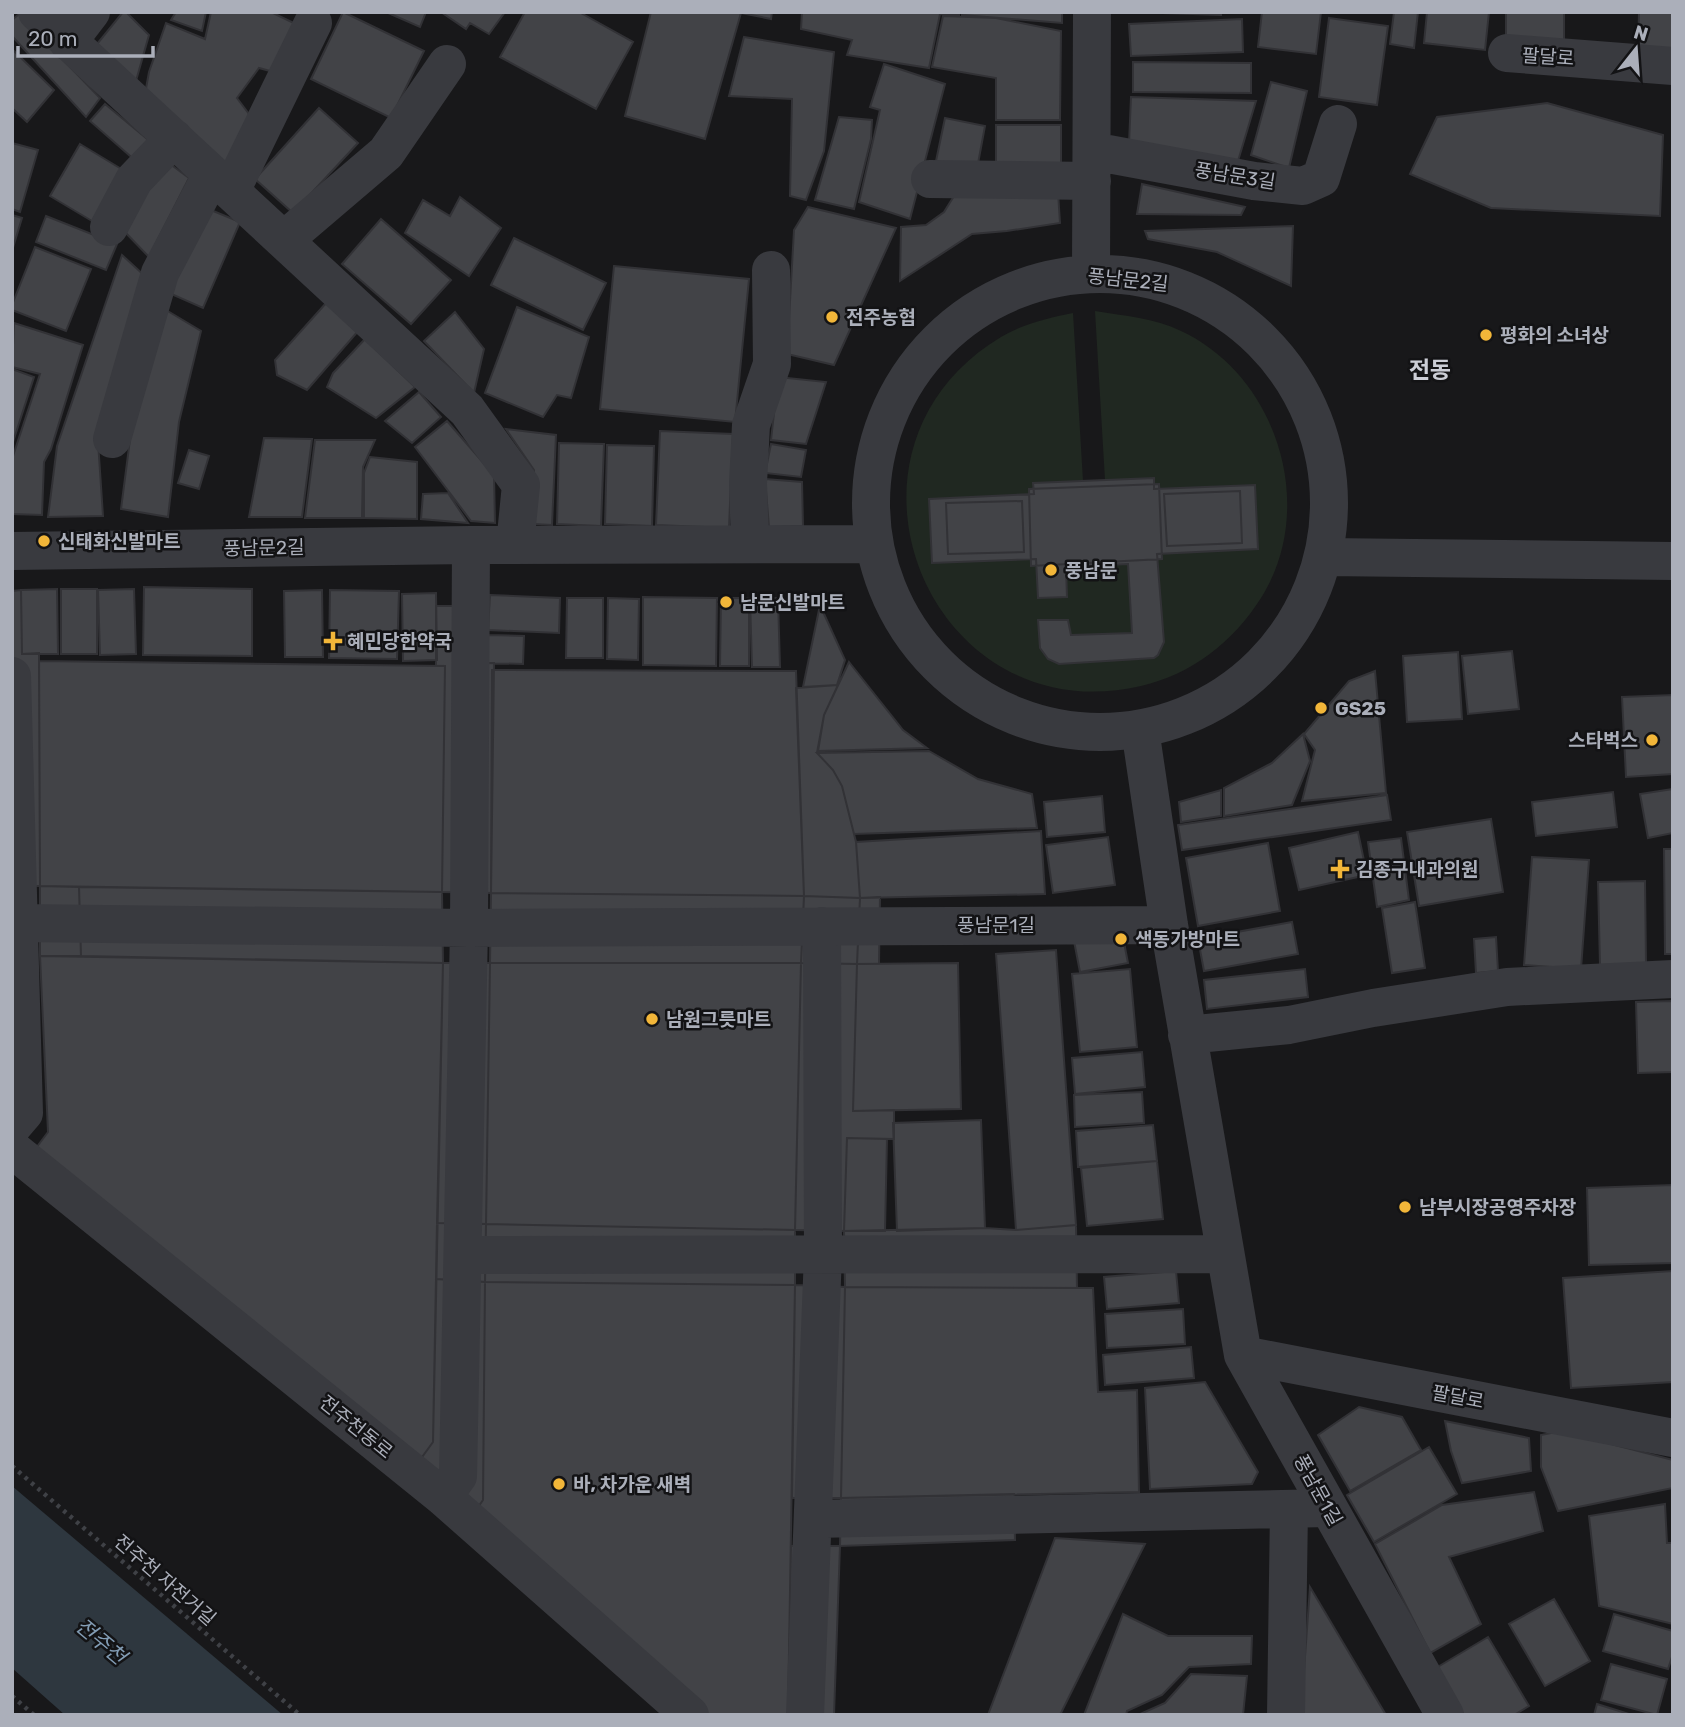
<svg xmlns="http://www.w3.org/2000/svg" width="1685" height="1727" font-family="Rubik,'Noto Sans KR',sans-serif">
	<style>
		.green { fill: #202821 }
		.water { fill: #2e373f }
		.building { fill: #424347; stroke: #323236; stroke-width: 2 }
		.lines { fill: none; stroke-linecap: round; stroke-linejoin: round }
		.path { stroke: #3f4146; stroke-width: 4.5; stroke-dasharray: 3.5 5; stroke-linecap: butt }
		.minor { stroke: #393a3f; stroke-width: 38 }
		.poi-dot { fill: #f2b639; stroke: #131315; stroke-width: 2.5 }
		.labels { text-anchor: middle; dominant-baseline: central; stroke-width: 5; stroke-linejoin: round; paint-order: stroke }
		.street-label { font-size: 19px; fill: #abafba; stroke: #131315 }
		.poi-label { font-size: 19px; font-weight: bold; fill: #abafba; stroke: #131315; text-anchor: start }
		.water-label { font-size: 21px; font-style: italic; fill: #829cb4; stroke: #131315 }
		.quarter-label { font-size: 23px; font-weight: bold; fill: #ccced6; stroke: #131315 }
	</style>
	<rect width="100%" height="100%" fill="#18181a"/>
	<path class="green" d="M1095,311C1125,316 1154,318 1181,331C1278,376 1318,508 1261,598C1233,642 1192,674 1141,686C929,735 813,450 1001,337C1023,324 1048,318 1073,313L1083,481L1105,480Z"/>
	<path class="water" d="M12,1486L283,1715H65L12,1668Z"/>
	<path class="building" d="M123,12H126L149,35L134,88L97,44Z
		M176,12H206L202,31L171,20Z
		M211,12H271L300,26L277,73L259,68L237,98L255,122L230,170L145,94L149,72L166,23L205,39Z
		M343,12L424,51L391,118L311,79Z
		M386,12H426L420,27Z
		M441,12H505L489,34L470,23L466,29Z
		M525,12H579L633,42L596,109L500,57Z
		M651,12H772L771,19L741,13L705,139L625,116Z
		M802,12H959V15L940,14L929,68L847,55L852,40L801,29Z
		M962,12H1062V23L962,15Z
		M1132,12H1221V15Z
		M1262,12H1321L1316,54L1258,47Z
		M1394,12H1418L1414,48L1390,44Z
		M1427,12H1489L1485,50L1424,43Z
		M1506,12H1564V43L1506,42Z
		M1639,12H1673V55L1638,54Z
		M19,14L100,98L86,117L12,36V20Z
		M943,16L996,18L1061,31L1060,120H996V78L932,67Z
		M1329,18L1388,26L1377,105L1319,97Z
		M1242,19L1243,52L1131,56L1129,24Z
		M744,37L834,52L824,151L806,200L790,196L792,99L729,96Z
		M12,49L54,90L27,122L12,108Z
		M1133,62L1251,63V93L1133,92Z
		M884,64L945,84L910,219L859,202L880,110L870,107Z
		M1271,82L1307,91L1289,168L1251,155Z
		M1131,97L1256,101L1238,161L1129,144Z
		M1547,103L1663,135L1660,216L1491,208L1410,174L1437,117Z
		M105,104L152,143L137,162L90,121Z
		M319,108L358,143L293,213L255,179Z
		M839,117L872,120L871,139L854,209L815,200Z
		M945,118L985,126L977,169L936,161Z
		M996,125H1061V168H996Z
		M12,143L38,150L20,212L12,209Z
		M80,144L128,173L97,224L50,196Z
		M166,161L189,178L149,257L123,230Z
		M1142,184L1245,207L1241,215L1137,214Z
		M959,188L1058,192L1060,223L1007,231L972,234L900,281L901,227L926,225L944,212Z
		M460,197L501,228L469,276L405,233L423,200L450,216Z
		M808,207L896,228L834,365L787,354L794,230Z
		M206,208L240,222L203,308L169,293Z
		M12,215L22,218L12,251Z
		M46,216L117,244L106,270L36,242Z
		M381,219L451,280L411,324L342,264Z
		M1293,226L1291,286L1217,252L1148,239L1145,231Z
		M514,238L606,283L583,330L491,285Z
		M35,247L91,269L66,331L12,310V305Z
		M122,255L146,277L98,441L103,516L48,517L57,446Z
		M614,266L749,279L735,422L600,409Z
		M327,302L359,330L307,390L277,375L275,360Z
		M161,307L201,331L179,422L168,517L121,509L136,393Z
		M517,307L589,337L571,398L557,395L543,417L485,393Z
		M455,312L484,349L474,393L424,341Z
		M14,323L83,345L51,449L44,462L42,515L12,514V459L40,374L12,367Z
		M365,339L415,387L376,418L327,387L333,373Z
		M12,369L34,377L12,445Z
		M778,377L826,382L806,444L771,440Z
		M419,392L441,417L412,443L385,421Z
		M447,421L494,475L495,523L471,521L415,447Z
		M506,429L556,435L552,525L533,524L534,470Z
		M660,431L733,434L729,528L656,525Z
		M264,438L312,439L302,517H249Z
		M315,440H375L363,467L362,518H305Z
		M559,443L604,444L601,526L557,524Z
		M771,444L806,450L801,477L765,473Z
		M607,445L654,446L652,526L605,524Z
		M189,450L209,456L199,489L178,483Z
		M370,457L417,462V519L364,518V473Z
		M1154,478V489L1255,485L1258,549L1157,554L1164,642L1158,655L1154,658L1059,664L1048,659L1040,648L1038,620H1068L1071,635L1132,633L1128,564L1066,567L1067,597L1038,598L1036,559L932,563L929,499L1034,494L1033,483Z
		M765,479L802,482L803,526L769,527Z
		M1159,484L1162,559L1031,566L1029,489Z
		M1240,491L1242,543L1167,546L1164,494Z
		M448,493L468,523L421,519L423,494Z
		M1022,501L1024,552L948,554L946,503Z
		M144,587L252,589V656L143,655Z
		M57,589L58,654H22L21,590Z
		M61,589H97V654H61Z
		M134,589L136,654L100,655L98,590Z
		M21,590L22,654L39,653L40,886H12V591Z
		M322,590L323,657H285L284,591Z
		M330,590L399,591L397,659L329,658Z
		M436,593L437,660L403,661L402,594Z
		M490,595L560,598L559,633L488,630Z
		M643,597L717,598L716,666L643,665Z
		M567,598H603V658H566Z
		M608,598L639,599L638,660L607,659Z
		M721,598H749V666H720Z
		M778,598L780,667H752L750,599Z
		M820,605L845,660L837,685L803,687Z
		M436,606H489L487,663H494L491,893L442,892L445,666H436Z
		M487,635L524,636L523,664L487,663Z
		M1512,651L1519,709L1468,714L1462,656Z
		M1458,652L1462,719L1407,722L1403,656Z
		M39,661L445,666L442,892L40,886Z
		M849,662L903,730L927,748L818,751L824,715Z
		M492,670L796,671L804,896L491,893Z
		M1375,671L1386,793L1302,801L1315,750L1304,734L1349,681Z
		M838,685L824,715L817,753L833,770L842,786L856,842L860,898L804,896L796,688Z
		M1673,695V774L1626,777L1622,697Z
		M1303,734L1310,761L1292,805L1224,816V788L1272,763Z
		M929,751L978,779L1032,794L1037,828L854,834L842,786L833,770L817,753Z
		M1673,789V833L1648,838L1640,794Z
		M1221,790V816L1181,822L1179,802Z
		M1613,792L1617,827L1536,836L1532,802Z
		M1387,795L1391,820L1182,850L1178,825Z
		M1102,796L1105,832L1047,837L1044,802Z
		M1491,819L1503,892L1419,906L1407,832Z
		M1041,831L1045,894L860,898L856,842Z
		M1358,832L1367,875L1299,890L1289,848Z
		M1108,837L1115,885L1053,893L1046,845Z
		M1401,838L1409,900L1377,907L1368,842Z
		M1268,843L1280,911L1198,926L1186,858Z
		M1664,849H1673V954H1665Z
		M1532,857L1589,860L1581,969L1524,965Z
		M1645,881L1646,964L1600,965L1598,882Z
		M40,886L79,887L81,956H40Z
		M79,887L442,892L443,963L81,956Z
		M491,893L804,896L801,963H490Z
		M804,896L860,898L857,964L801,963Z
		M880,897L879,964H857L860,898Z
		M1415,902L1425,968L1392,973L1382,908Z
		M1292,922L1298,954L1204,971L1198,939Z
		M1122,932L1128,963L1080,972L1074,941Z
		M1496,937L1498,971L1476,973L1474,939Z
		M1056,950L1076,1225L1016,1230L996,954Z
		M40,956L443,963L433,1442L417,1464L33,1152L48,1132Z
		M443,963H490L486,1224L437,1223Z
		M490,963H801L795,1230L486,1224Z
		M801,963L857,964L853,1111L894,1110V1139L847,1138L844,1231L795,1230Z
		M958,963L961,1109L853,1111L857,964Z
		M1130,969L1137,1047L1080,1052L1072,974Z
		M1305,969L1308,997L1207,1009L1204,980Z
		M1673,1001V1072L1638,1073L1636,1002Z
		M1142,1052L1145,1087L1075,1094L1072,1058Z
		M1142,1092L1144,1123L1075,1127L1074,1095Z
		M981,1120L985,1228L897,1231L893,1123Z
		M1153,1125L1157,1161L1078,1167L1076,1131Z
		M847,1138L887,1139L885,1231H844Z
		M1157,1161L1163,1219L1087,1226L1081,1168Z
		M1673,1185V1263L1589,1265L1587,1188Z
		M437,1223L486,1224L485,1282L436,1279Z
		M486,1224L795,1230V1285L485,1282Z
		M1076,1225L1077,1288L845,1287L844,1231L985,1228L1016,1230Z
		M1176,1271L1179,1303L1107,1309L1104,1277Z
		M1673,1271V1382L1571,1388L1563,1278Z
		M436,1279L485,1282L483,1500L474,1513L417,1464L433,1442Z
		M485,1282L795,1285L788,1715H708L474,1513L483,1500Z
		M795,1285L845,1287L841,1498H792Z
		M845,1287L1093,1288L1098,1392L1137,1390L1139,1492L841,1498Z
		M1183,1309L1185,1344L1107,1348L1105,1314Z
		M1191,1347L1194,1378L1105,1385L1103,1355Z
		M1205,1382L1258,1472L1252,1484L1150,1489L1145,1388Z
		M1359,1407L1402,1417L1421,1450L1350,1491L1318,1435Z
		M1445,1421L1529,1438L1531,1471L1462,1483L1451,1451Z
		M1561,1431L1673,1460V1488L1558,1511L1541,1467V1435Z
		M1429,1447L1457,1494L1374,1542L1347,1495Z
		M1534,1492L1543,1531L1449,1557L1481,1624L1430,1653L1375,1544L1442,1505Z
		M1014,1494L1015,1540L840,1546L841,1498Z
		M1665,1504L1667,1543H1673V1624L1599,1606L1589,1516Z
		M1055,1538L1145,1544L1060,1715H988Z
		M791,1546H840L834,1715H788Z
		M1310,1587L1386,1715H1303L1301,1712Z
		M1554,1599L1590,1661L1545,1686L1509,1624Z
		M1123,1614L1168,1636H1252L1251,1664L1189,1667L1162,1695L1127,1711L1126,1715H1084Z
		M1614,1614L1673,1631V1654L1668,1669L1603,1651Z
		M1488,1637L1529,1706L1514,1715H1464L1436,1668Z
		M1611,1664L1667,1679L1657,1715L1601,1700Z
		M1191,1674L1247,1676L1243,1715H1138L1165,1703Z
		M1597,1704L1632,1715H1594Z"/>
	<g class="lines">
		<path class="path" d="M12,1466L300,1715
			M12,1696L34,1715"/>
		<path class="minor" d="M37,12L467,410L521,485L515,545
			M68,42L91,12
			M1507,53L1673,66
			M1092,151L1254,181L1303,186L1321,178L1338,124
			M930,179L1092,181
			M231,191L313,23
			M109,227L134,180L174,138
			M284,240L386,153L447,64
			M1091,272L1092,12
			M871 503a229 229 0 1 1 458 0a229 229 0 1 1-458 0Z
			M112,439L160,273L212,174
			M750,544L748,483L751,425L772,364L771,270
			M12,551L471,545L872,544
			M1325,557L1673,561
			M12,676L24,1113L12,1127
			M1140,729L1169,925L1243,1355L1445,1715
			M19,923L469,928L1169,925
			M1187,1035L1289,1025L1373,1008L1507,987L1673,979
			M12,1149L443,1497L690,1715
			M464,1255L1225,1254
			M1243,1355L1673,1438
			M443,1497L458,1476L469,928L471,545
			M814,1519L1328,1508
			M805,1715L823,1254L822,926
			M1286,1715L1289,1509"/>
	</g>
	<g class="poi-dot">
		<circle cx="832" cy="317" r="7"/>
		<circle cx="1486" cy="335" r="7"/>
		<circle cx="44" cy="541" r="7"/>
		<circle cx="1051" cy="570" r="7"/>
		<circle cx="726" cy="602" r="7"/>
		<path d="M329.5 630.5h7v7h7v7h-7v7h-7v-7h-7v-7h7z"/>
		<circle cx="1321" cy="708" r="7"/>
		<circle cx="1652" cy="740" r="7"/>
		<path d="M1336.5 858.5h7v7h7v7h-7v7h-7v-7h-7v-7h7z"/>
		<circle cx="1121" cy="939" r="7"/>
		<circle cx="652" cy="1019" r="7"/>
		<circle cx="1405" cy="1207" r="7"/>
		<circle cx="559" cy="1484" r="7"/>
	</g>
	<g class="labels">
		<g class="street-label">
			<text transform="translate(1548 57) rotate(4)">팔달로</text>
			<text transform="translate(1235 176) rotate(9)">풍남문3길</text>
			<text transform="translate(1128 280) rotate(6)">풍남문2길</text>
			<text transform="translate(264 548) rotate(-1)">풍남문2길</text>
			<text x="996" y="925">풍남문1길</text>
			<text transform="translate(1458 1397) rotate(11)">팔달로</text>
			<text transform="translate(356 1427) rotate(39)">전주천동로</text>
			<text transform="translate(1318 1490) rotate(61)">풍남문1길</text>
			<text transform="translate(165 1580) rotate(41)">전주천 자전거길</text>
		</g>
		<g class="poi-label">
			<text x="846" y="317">전주농협</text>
			<text x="1500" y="335">평화의 소녀상</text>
			<text x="58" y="541">신태화신발마트</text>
			<text x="1065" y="570">풍남문</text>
			<text x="740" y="602">남문신발마트</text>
			<text x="347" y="641">혜민당한약국</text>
			<text x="1335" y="708">GS25</text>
			<text x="1638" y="740" text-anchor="end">스타벅스</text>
			<text x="1356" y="869">김종구내과의원</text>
			<text x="1135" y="939">색동가방마트</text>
			<text x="666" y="1019">남원그릇마트</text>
			<text x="1419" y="1207">남부시장공영주차장</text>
			<text x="573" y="1484">바, 차가운 새벽</text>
		</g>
		<g class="water-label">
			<text transform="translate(101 1641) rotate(40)">전주천</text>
		</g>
		<g class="quarter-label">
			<text x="1430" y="370">전동</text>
		</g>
	</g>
	<rect width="1685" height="1727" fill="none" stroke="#abafba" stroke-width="28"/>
	<g transform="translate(1636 49) rotate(17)" stroke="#131315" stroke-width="5" paint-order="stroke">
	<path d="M0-5L12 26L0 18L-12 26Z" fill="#abafba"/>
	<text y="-10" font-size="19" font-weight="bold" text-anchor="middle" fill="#abafba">N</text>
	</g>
	<path d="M18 46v10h135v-10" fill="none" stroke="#abafba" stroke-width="3.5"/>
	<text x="28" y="46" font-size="21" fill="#abafba" stroke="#131315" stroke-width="5" paint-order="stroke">20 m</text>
</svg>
